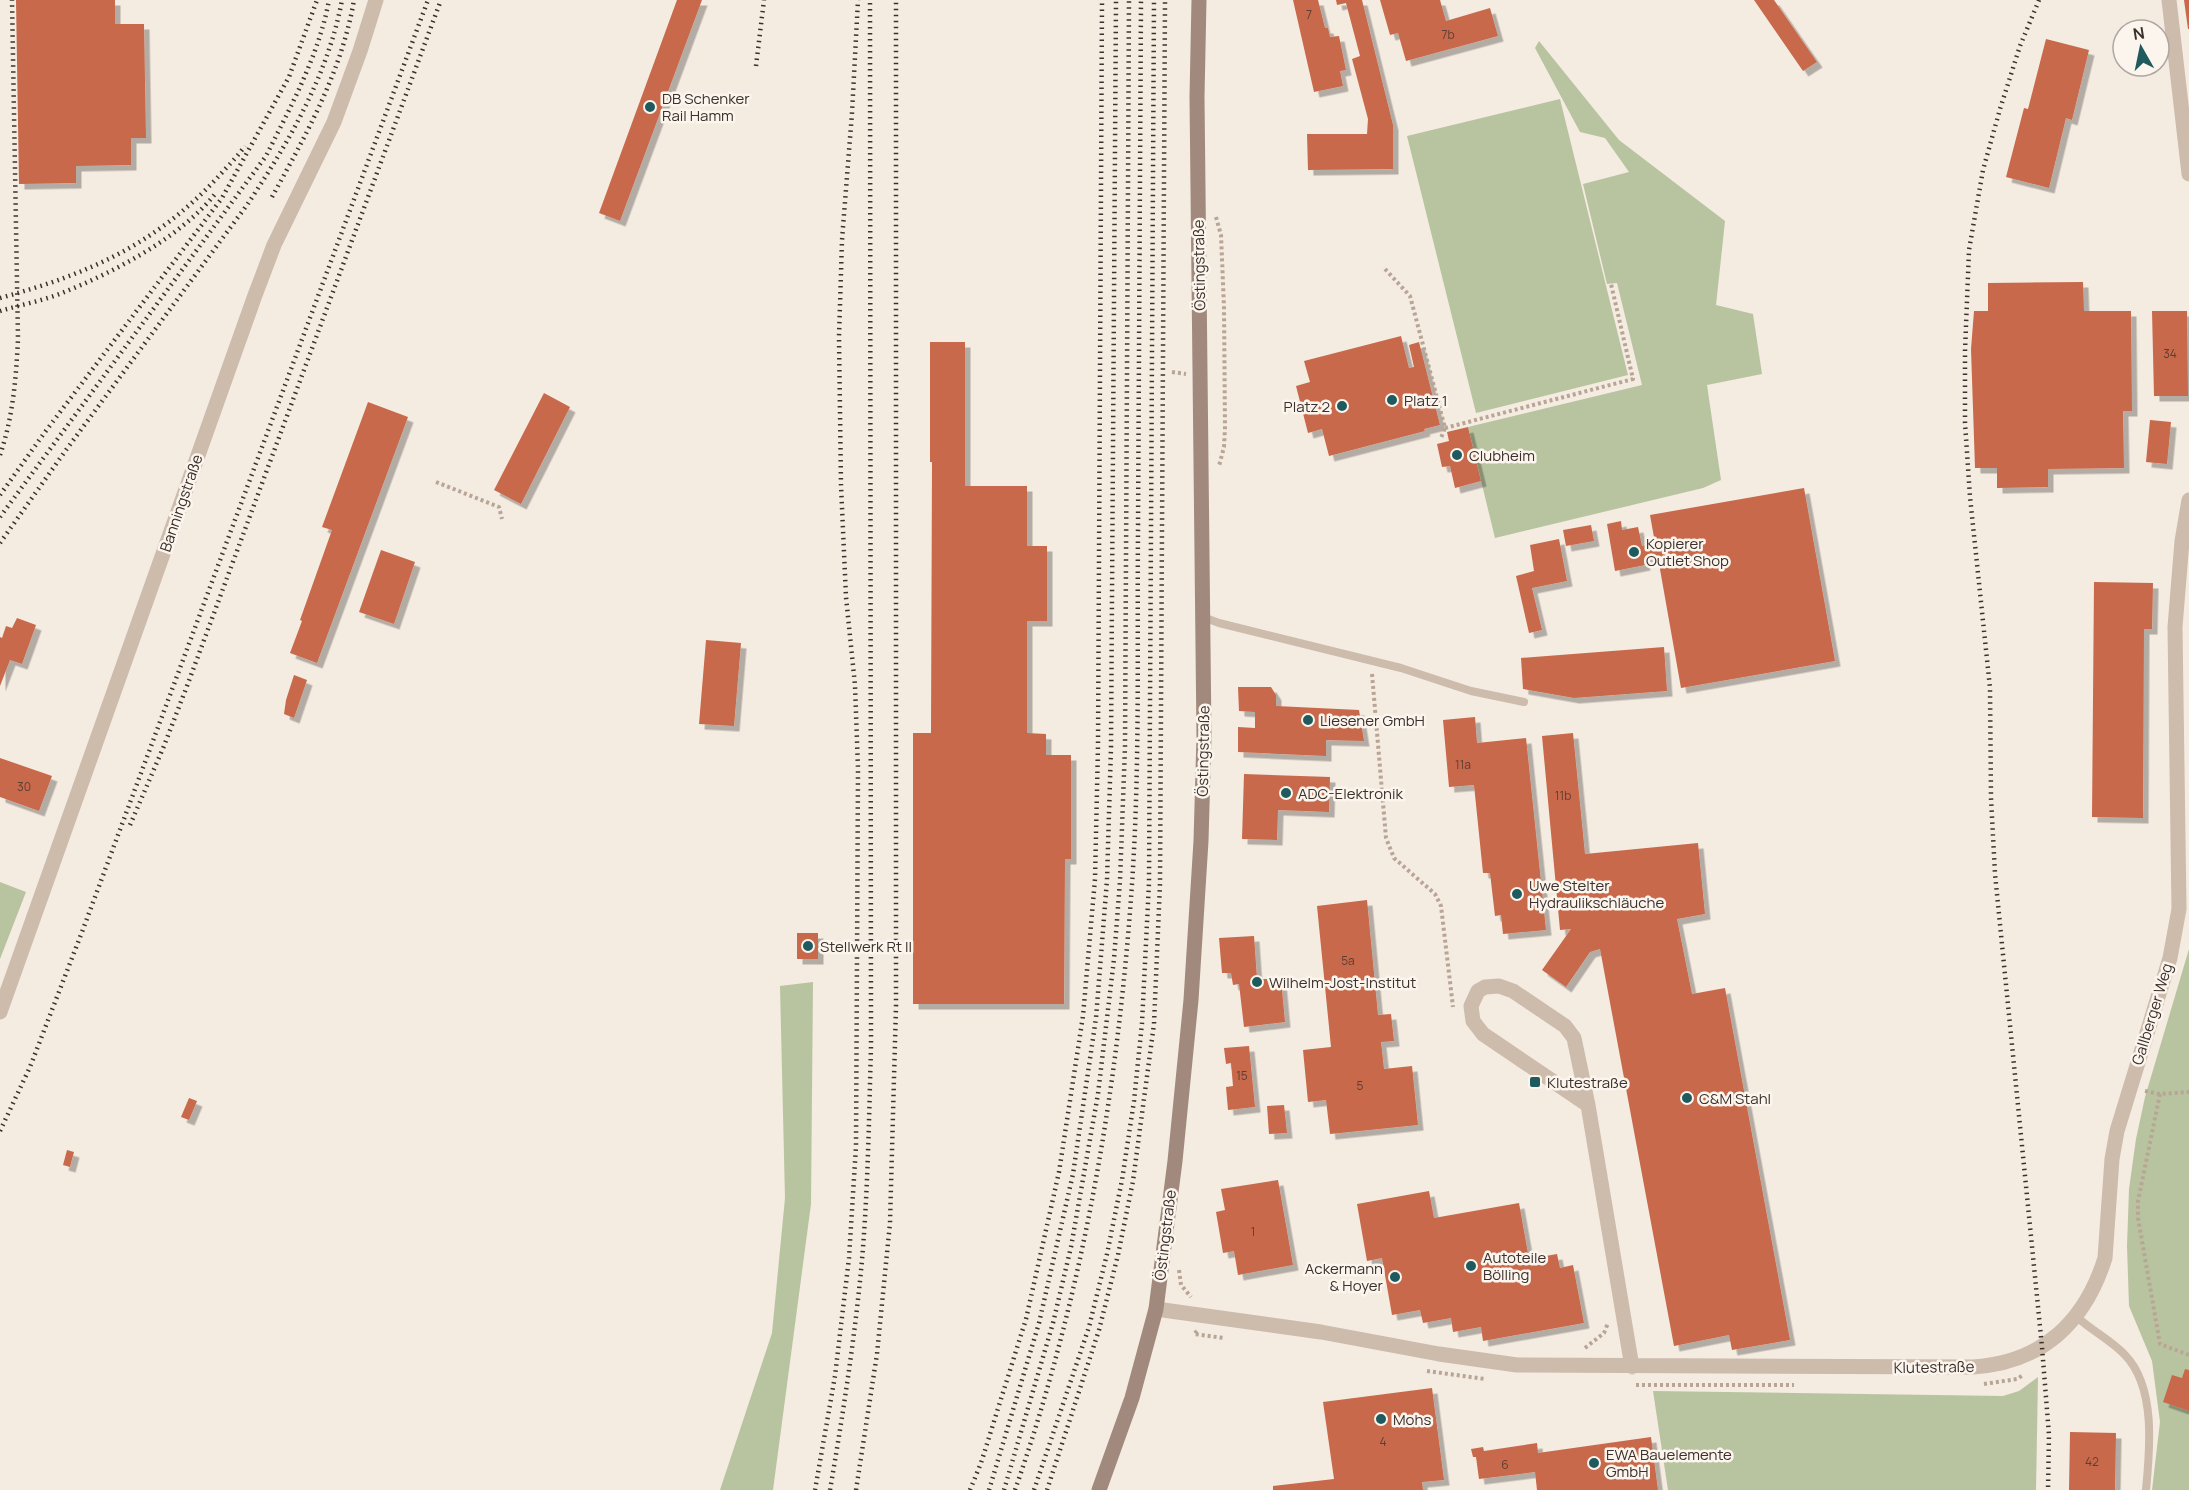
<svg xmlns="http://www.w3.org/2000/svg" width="2189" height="1490" font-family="Manrope,sans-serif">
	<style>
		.green { fill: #b8c4a0 }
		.building { fill: #c8694b; filter: url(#shadow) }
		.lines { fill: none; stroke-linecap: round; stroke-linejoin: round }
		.path { stroke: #b9a596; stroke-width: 4; stroke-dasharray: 3 3; stroke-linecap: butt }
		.lane { stroke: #cdbbac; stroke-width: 8 }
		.street { stroke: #cdbbac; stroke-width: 15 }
		.secondary { stroke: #a18a7d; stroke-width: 15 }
		.rail { stroke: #3b302b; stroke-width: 4.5; stroke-dasharray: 1.5 4.5; stroke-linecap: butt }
		.poi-dot { fill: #1f5a5e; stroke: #fbf5ee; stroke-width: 2 }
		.labels { text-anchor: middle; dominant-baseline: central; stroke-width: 5; stroke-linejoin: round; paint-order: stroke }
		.number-label { font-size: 12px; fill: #5e3e33 }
		.poi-label { font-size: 15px; fill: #3b302b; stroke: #fbf5ee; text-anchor: start }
		.street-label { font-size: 15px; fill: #3b302b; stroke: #fbf5ee }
	</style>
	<defs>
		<filter id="shadow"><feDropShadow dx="5.5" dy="5.5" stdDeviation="0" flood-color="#0004"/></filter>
	</defs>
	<rect width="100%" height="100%" fill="#f4ebe1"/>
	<path class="green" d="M1539,41L1619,140L1725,221L1716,305L1753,314L1762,374L1707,385L1721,480L1703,488L1495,538L1468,427L1642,385L1617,283L1607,284L1583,184L1629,172L1605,138L1580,132L1535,48Z
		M1560,99L1628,375L1476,413L1407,136Z
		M0,882L26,892L0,959Z
		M2189,949V1490H2152L2160,1422L2152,1361L2129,1306L2127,1246L2129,1189L2136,1139L2145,1097Z
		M813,982L811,1204L773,1490H720L772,1333L785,1198L780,986Z
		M2038,1377L2036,1490H1668L1653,1391L2003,1396L2019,1391Z"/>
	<path class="building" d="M16,0H115V24H144L146,138H131V165L76,166V183L19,184Z
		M677,0H702L620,221L599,213Z
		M1293,0H1318L1325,28H1328L1330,37L1339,36L1346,70L1340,71L1343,86L1314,92Z
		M1336,0H1362L1393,125V169L1308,170L1307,134H1367L1368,119L1352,59L1360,56L1346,3L1337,5Z
		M1380,0H1440L1446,21L1490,8L1498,36L1406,61L1398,33L1390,35Z
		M1754,0H1774L1817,62L1803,71Z
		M2184,0H2189V29H2188Z
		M2046,39L2089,50L2072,120L2066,118L2049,188L2006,177L2024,108L2028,109Z
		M2083,282L2084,311H2131L2132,411H2123L2124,468L2048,469V487L1997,488V468H1975L1971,349L1974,311H1988V283Z
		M2152,311H2187L2188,396H2154Z
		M1401,336L1409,368L1414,367L1409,345L1419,342L1440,425L1424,429L1425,431L1329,456L1322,429L1308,433L1296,386L1310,382L1304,361Z
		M930,342H965V486H1027V546H1047V621H1027V733L1046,734V755H1071V859H1065L1064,1004H913V733H931L932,462H930Z
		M544,393L570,407L521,504L494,490Z
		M368,402L408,417L317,663L290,653L302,621L300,620L332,530L322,527Z
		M2150,420L2171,422L2167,464L2146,462Z
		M1468,427L1481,481L1455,488L1450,466L1442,467L1437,444L1449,441L1447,432Z
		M1804,488L1835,661L1681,688L1658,558L1644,560L1645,565L1615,571L1607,524L1621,521L1622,530L1638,527L1642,546L1655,543L1650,515Z
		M1591,525L1594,541L1566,546L1563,530Z
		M1559,539L1567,581L1532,588L1542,630L1529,633L1516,576L1534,571L1530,545Z
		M381,550L415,562L394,624L359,612Z
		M2094,582L2153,583L2152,629H2144L2143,818L2092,817Z
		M17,618L36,625L22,664L10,660L0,686V637L2,638L6,626L12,628Z
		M706,640L741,643L734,726L699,724Z
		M1664,647L1667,691L1574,698L1523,689L1521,658Z
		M294,675L307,680L294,718L284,714L286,700Z
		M1238,687H1271L1276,695V706L1359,710L1364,741L1326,740V756L1238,752V727L1255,728V712L1239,711Z
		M1475,717L1477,743L1526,738L1546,930L1503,934L1501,915L1495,916L1490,873H1483L1474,785L1449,787L1443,720Z
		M1573,733L1585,854L1698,843L1705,914L1677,919L1692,994L1725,988L1790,1340L1732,1350L1729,1335L1674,1346L1600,949L1590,952L1566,987L1542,970L1571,929L1560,930L1542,736Z
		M0,758L52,776L39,811L0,797Z
		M1244,774L1330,777L1329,812L1278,810L1277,840L1242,839Z
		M1367,900L1378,1015L1391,1014L1394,1041L1381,1042L1384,1069L1412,1066L1418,1125L1330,1134L1326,1100L1308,1102L1303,1050L1331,1047L1317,906Z
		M797,933H818V959H797Z
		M1254,936L1257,979H1281L1285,1022L1244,1027L1239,984L1233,985L1231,973H1222L1219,938Z
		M1249,1046L1255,1107L1228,1110L1226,1087L1233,1086L1231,1063L1226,1064L1224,1048Z
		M189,1098L197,1101L189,1120L181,1117Z
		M1284,1105L1287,1133L1269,1134L1267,1106Z
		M67,1150L74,1152L70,1167L63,1165Z
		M1278,1180L1293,1265L1238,1275L1234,1251L1223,1253L1216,1212L1225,1210L1221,1189Z
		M1429,1191L1434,1218L1519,1203L1529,1259L1557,1254L1560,1268L1573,1265L1584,1323L1483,1341L1481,1327L1453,1332L1451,1318L1423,1323L1420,1310L1392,1315L1382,1258L1367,1261L1357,1204Z
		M2185,1369L2189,1370V1411L2163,1402L2172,1375L2182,1378Z
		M1432,1388L1444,1480L1422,1482L1423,1490H1273V1486L1334,1479L1323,1402Z
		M2070,1432L2116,1433L2115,1490H2069Z
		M1651,1437L1658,1490H1537L1535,1472L1479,1479L1476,1457H1473L1471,1449L1483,1447L1484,1451L1537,1443L1538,1453Z"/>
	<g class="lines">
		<path class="path" d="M1216,217L1221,235L1224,307L1225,428L1224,447L1219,466
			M1385,269L1410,296L1445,428L1441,438
			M1172,372L1186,374
			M1445,428L1633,379L1611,284
			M436,482L499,507L502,519
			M1372,674L1386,838L1394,858L1435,894L1441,906L1453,1007
			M2145,1091L2160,1094L2189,1092
			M2160,1094L2138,1201V1218L2160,1344L2189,1355
			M1179,1270L1181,1285L1191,1297
			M1197,1331L1194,1334L1224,1338
			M1585,1348L1604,1333L1608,1323
			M1427,1371L1485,1379
			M1984,1384L2017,1379L2023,1375
			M1636,1385H1794"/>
		<path class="lane" d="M1203,617L1219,623L1401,668L1471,691L1524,702
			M2077,1317C2092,1331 2111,1340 2125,1355C2156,1387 2150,1449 2146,1490"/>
		<path class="street" d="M2169,0L2189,174
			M0,1012L254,298L274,245L334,122L360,51L376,0
			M1588,1105L1483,1034L1473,1021L1471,1006L1478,991L1485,987L1499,986L1513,991L1565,1026L1574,1038L1588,1105L1632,1367
			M1156,1309L1321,1332L1439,1354L1517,1365L1973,1367C2042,1363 2085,1322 2105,1258L2112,1159L2117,1131L2170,958L2179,909L2175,627L2182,541L2189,500"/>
		<path class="secondary" d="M1099,1490L1132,1398L1156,1309L1175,1161L1191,1000L1201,841L1204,737L1197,97L1199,0"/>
		<path class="rail" d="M2039,0L2020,46L2000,109L1983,170L1969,250L1965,351V423L1970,497L1990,688L1991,798L1995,874L2042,1347L2049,1435L2048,1490
			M756,66L764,0
			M272,197C306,135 342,71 354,0
			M0,298C88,274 155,245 218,177C227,167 237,157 245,146
			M0,311C20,305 42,301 62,293C114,272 180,238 215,194
			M0,455C13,417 16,379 18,339L12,0
			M0,495L45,432L222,198L289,77L317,0
			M0,517L266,156C291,106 319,55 329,0
			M0,543L66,450L247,205C289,142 328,75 342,0
			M130,825L164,746L187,686L441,0
			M0,1131L30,1067L82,932L428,0
			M815,1490L835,1376L849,1258L856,1146L858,769L855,685L846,597L841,485L839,337L842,240L852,113L858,0
			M830,1490C843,1414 855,1337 862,1260C868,1189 869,1117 871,1046L870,0
			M856,1490L877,1354L890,1223L896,1006V0
			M970,1490L981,1463L1026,1319L1059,1172L1083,1016L1095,879L1098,746L1102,0
			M989,1490L1039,1323L1073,1174L1096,1018L1107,880L1111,747L1116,0
			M1004,1490L1053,1323L1071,1247L1098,1094L1114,959L1120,881L1125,747L1129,0
			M1015,1490C1083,1295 1118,1089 1132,884C1140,766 1137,647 1138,529C1139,352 1140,176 1141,0
			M1034,1490L1089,1327L1107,1254L1122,1180L1134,1101L1142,1023L1149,883L1154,0
			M1047,1490L1099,1330L1118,1255L1133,1181L1154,1024L1160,884L1165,0"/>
	</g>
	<g class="poi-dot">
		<circle cx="650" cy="107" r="6"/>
		<circle cx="1392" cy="400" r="6"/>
		<circle cx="1342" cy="406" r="6"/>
		<circle cx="1457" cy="455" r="6"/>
		<circle cx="1634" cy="552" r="6"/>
		<circle cx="1308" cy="720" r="6"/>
		<circle cx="1286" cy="793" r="6"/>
		<circle cx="1517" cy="894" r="6"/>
		<circle cx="808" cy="946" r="6"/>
		<circle cx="1257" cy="982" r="6"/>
		<rect x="1529" y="1076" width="12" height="12" rx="3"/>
		<circle cx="1687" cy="1098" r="6"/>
		<circle cx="1471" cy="1266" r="6"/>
		<circle cx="1395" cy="1277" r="6"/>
		<circle cx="1381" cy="1419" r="6"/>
		<circle cx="1594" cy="1463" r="6"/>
	</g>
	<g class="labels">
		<g class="number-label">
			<text x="1309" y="14">7</text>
			<text x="1448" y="34">7b</text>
			<text x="2170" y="353">34</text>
			<text x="1463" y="764">11a</text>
			<text x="24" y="786">30</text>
			<text x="1563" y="795">11b</text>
			<text x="1348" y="960">5a</text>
			<text x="1242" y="1075">15</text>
			<text x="1360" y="1085">5</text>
			<text x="1253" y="1231">1</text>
			<text x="1383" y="1441">4</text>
			<text x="2092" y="1461">42</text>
			<text x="1505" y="1464">6</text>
		</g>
		<g class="poi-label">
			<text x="662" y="98">DB Schenker<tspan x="662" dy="17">Rail Hamm</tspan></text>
			<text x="1404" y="400">Platz 1</text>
			<text x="1330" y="406" text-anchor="end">Platz 2</text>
			<text x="1469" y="455">Clubheim</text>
			<text x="1646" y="543">Kopierer<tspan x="1646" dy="17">Outlet Shop</tspan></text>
			<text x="1320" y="720">Liesener GmbH</text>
			<text x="1298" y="793">ADC-Elektronik</text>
			<text x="1529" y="885">Uwe Stelter<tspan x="1529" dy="17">Hydraulikschläuche</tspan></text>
			<text x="820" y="946">Stellwerk Rt II</text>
			<text x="1269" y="982">Wilhelm-Jost-Institut</text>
			<text x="1547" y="1082">Klutestraße</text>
			<text x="1699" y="1098">C&amp;M Stahl</text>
			<text x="1483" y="1257">Autoteile<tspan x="1483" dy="17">Bölling</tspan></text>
			<text x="1383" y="1268" text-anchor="end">Ackermann<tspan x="1383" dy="17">&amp; Hoyer</tspan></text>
			<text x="1393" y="1419">Mohs</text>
			<text x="1606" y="1454">EWA Bauelemente<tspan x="1606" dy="17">GmbH</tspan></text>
		</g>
		<g class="street-label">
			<text transform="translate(1199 265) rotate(-91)">Östingstraße</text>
			<text transform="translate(181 503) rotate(-71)">Banningstraße</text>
			<text transform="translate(1203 751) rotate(-89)">Östingstraße</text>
			<text transform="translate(2152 1014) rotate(-73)">Gallberger Weg</text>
			<text transform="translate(1165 1235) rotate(-83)">Östingstraße</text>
			<text transform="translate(1934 1367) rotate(-1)">Klutestraße</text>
		</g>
	</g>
	<g transform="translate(2141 48) rotate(351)"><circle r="28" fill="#fbf5ee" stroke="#aea6a0" stroke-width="1.5"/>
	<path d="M0-4.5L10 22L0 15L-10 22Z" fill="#1f5a5e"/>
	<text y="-9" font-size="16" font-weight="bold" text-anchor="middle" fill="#3b302b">N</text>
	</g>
</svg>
